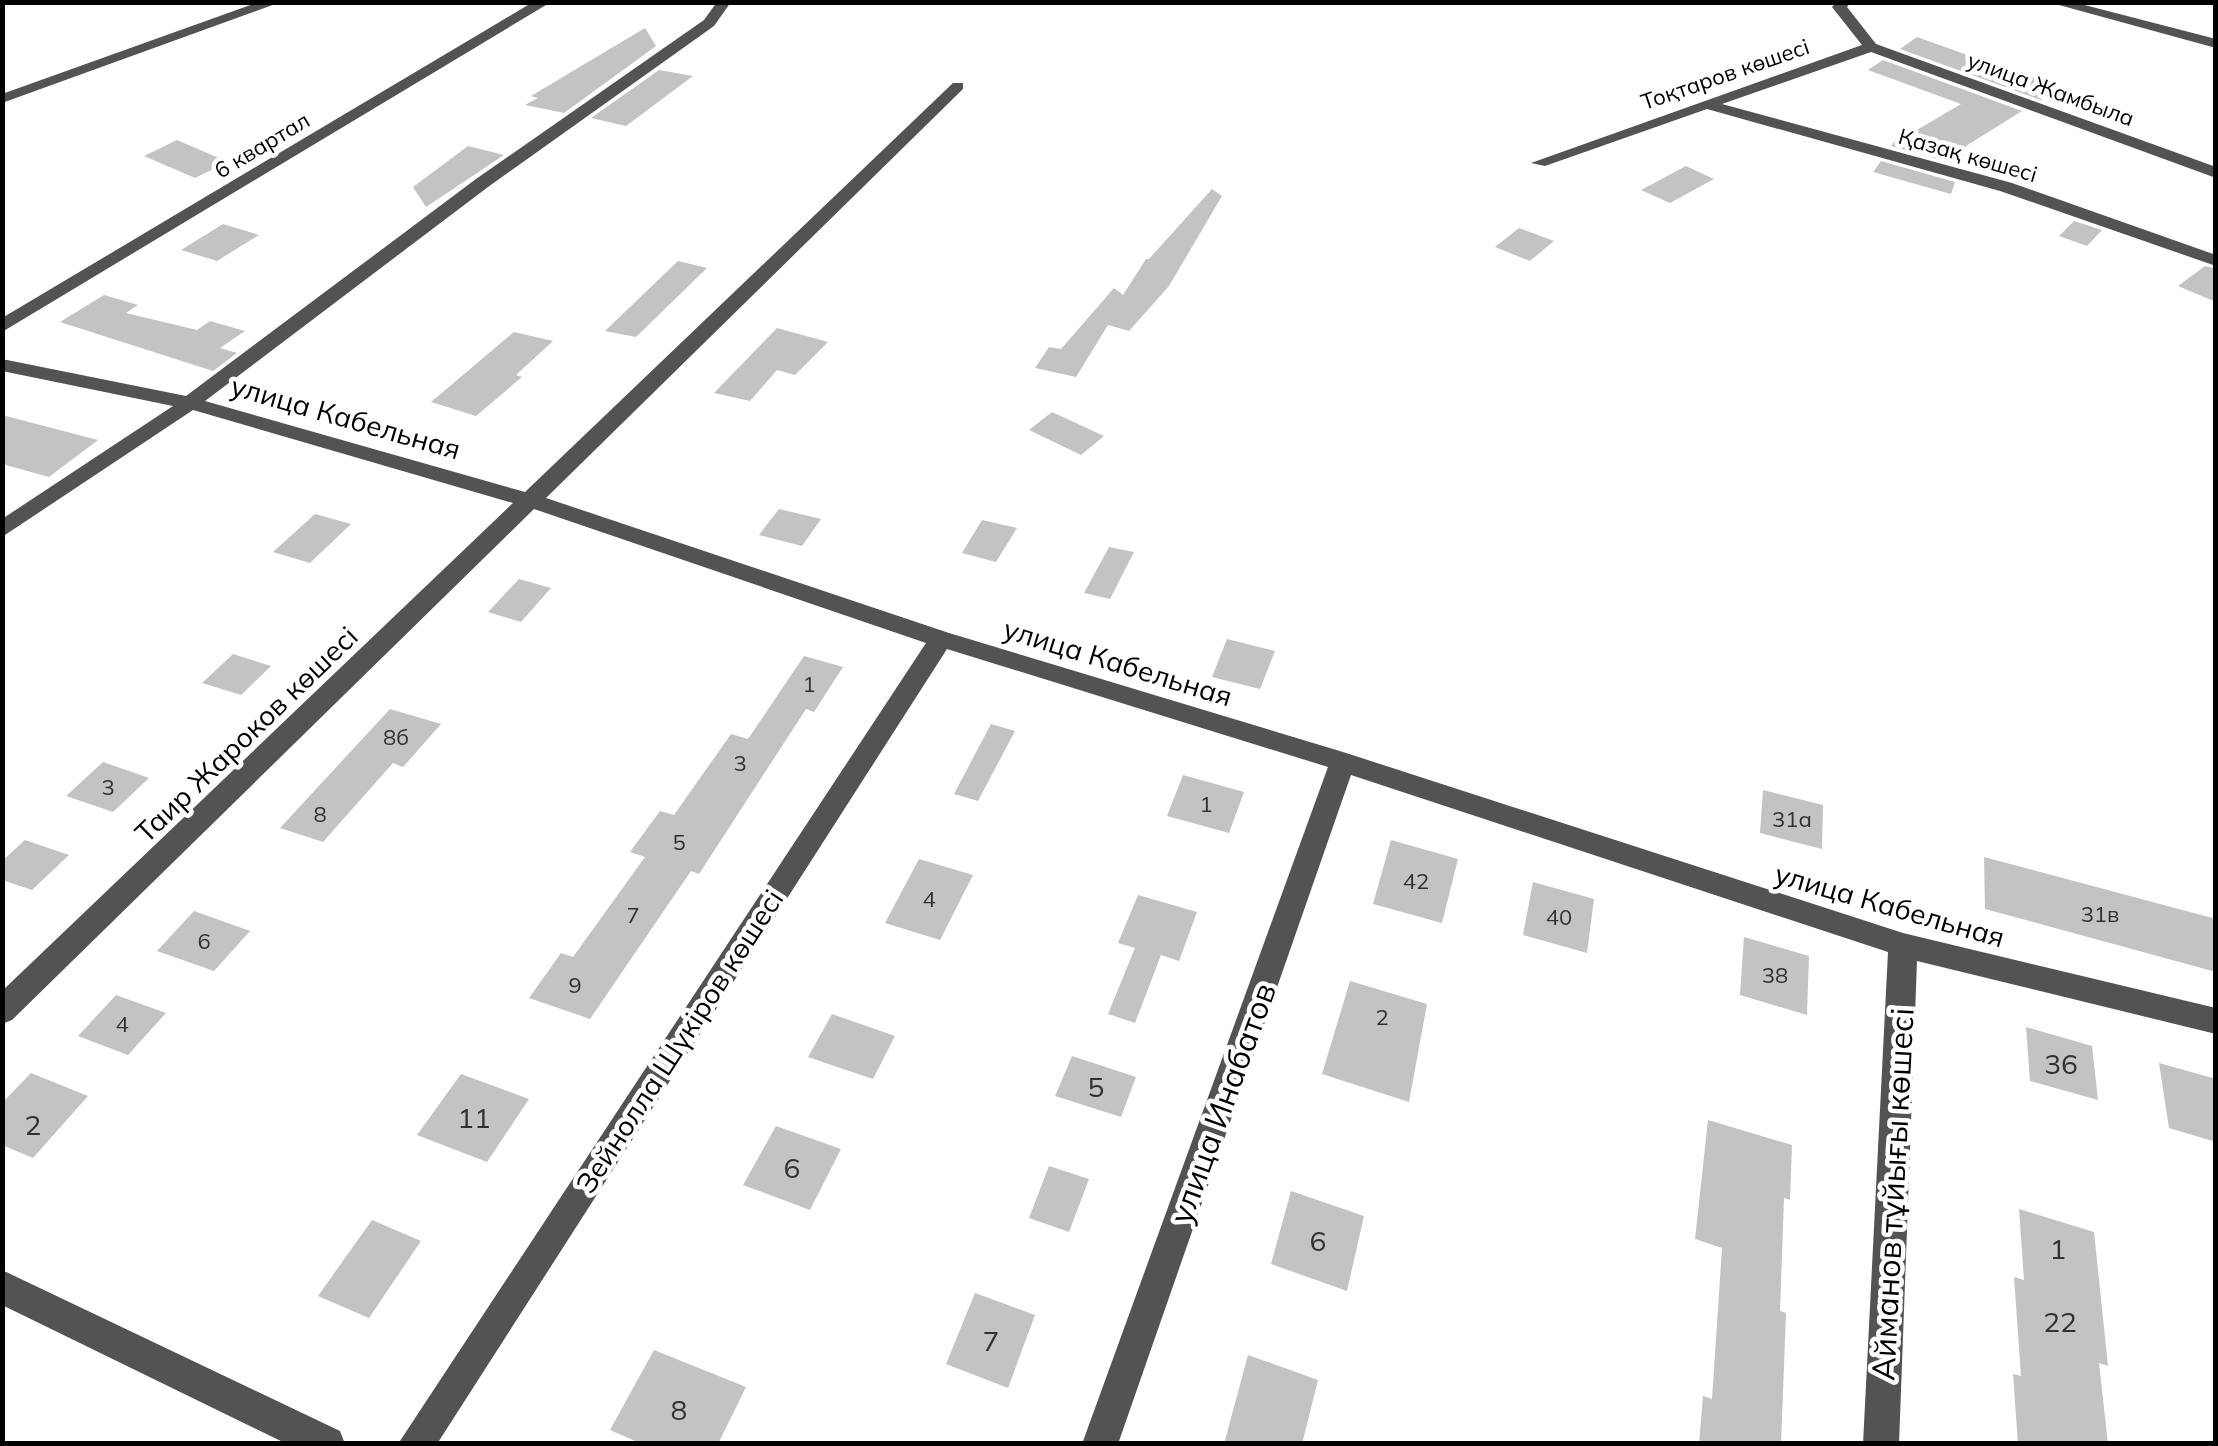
<svg xmlns="http://www.w3.org/2000/svg" width="2218" height="1446" font-family="Mulish,sans-serif">
	<style>
		.building { fill: #c3c3c3 }
		.lines { fill: none; stroke-linecap: round; stroke-linejoin: round }
		.minor { fill: #535353; fill-rule: evenodd }
		.labels { text-anchor: middle; dominant-baseline: central; stroke-width: 9; stroke-linejoin: round; paint-order: stroke }
		.far-street-label { font-size: 22px; fill: #000; stroke: #fff }
		.number-label { font-size: 22px; fill: #313131 }
		.street-label { font-size: 28px; fill: #000; stroke: #fff }
		.near-number-label { font-size: 28px; fill: #313131 }
		.near-street-label { font-size: 32px; fill: #000; stroke: #fff }
	</style>
	<rect width="100%" height="100%" fill="#fff"/>
	<path class="building" d="M645,28L656,46L564,113L525,105L538,98L531,96Z
		M1917,37L1987,62L2063,86L2041,100L1900,49Z
		M1883,60L2022,111L1966,146L1960,165L1891,146L1899,135L1905,137L1961,104L1868,70Z
		M659,70L693,76L626,126L591,118Z
		M177,140L228,162L195,178L144,156Z
		M468,146L504,155L426,207L413,187Z
		M1881,161L1955,182L1951,194L1873,172Z
		M1686,166L1714,179L1670,203L1641,190Z
		M1212,189L1222,196L1169,286L1129,331L1108,325L1076,377L1035,368L1049,347L1061,349L1114,288L1123,295L1146,259H1149Z
		M2074,221L2102,230L2087,246L2059,236Z
		M223,224L259,235L217,261L181,250Z
		M1519,228L1554,241L1530,261L1495,247Z
		M678,261L707,268L636,337L605,331Z
		M2205,266L2216,269V302L2178,286Z
		M104,295L138,305L126,313L197,330L210,321L245,331L220,348L237,353L213,371L60,322Z
		M777,328L828,342L795,375L777,370L750,401L714,393Z
		M514,332L553,341L516,375L522,377L476,416L431,402Z
		M1052,412L1104,436L1081,455L1029,430Z
		M2,415L98,440L49,477L2,464Z
		M779,509L821,519L802,546L759,535Z
		M315,514L351,524L310,563L273,552Z
		M982,520L1017,528L996,562L962,553Z
		M1109,547L1134,552L1110,599L1084,593Z
		M519,579L551,588L521,622L488,612Z
		M1227,639L1275,651L1260,689L1212,677Z
		M233,654L271,666L241,695L202,683Z
		M804,656L843,667L814,712L806,709L699,874L691,871L590,1019L529,998L561,953L573,957L645,857L630,852L660,811L674,815L731,734L748,739Z
		M390,709L441,724L403,767L393,763L323,842L280,828Z
		M991,724L1015,731L978,801L954,794Z
		M103,762L149,778L113,812L66,796Z
		M1183,775L1244,792L1229,833L1167,816Z
		M1763,790L1823,805L1822,849L1760,833Z
		M25,840L69,855L32,890L2,880V861Z
		M1391,840L1458,859L1442,923L1373,904Z
		M1984,857L2216,919V972L1985,909Z
		M919,859L973,875L940,940L885,923Z
		M1533,882L1594,899L1587,953L1523,935Z
		M1138,895L1197,912L1179,961L1161,955L1135,1023L1108,1014L1135,948L1118,943Z
		M194,911L250,931L214,971L157,951Z
		M1744,937L1809,956L1807,1015L1740,995Z
		M1350,981L1427,1004L1409,1102L1322,1074Z
		M116,995L166,1013L128,1055L78,1036Z
		M832,1014L895,1036L873,1079L808,1057Z
		M2026,1027L2092,1046L2098,1100L2030,1081Z
		M1072,1056L1136,1077L1121,1117L1055,1096Z
		M2159,1063L2216,1079V1142L2169,1128Z
		M31,1073L88,1096L33,1158L2,1145V1103Z
		M461,1074L529,1099L487,1162L417,1135Z
		M1708,1120L1792,1145L1790,1200L1784,1198L1780,1311L1786,1313L1781,1444H1699L1703,1396L1712,1399L1722,1248L1695,1239Z
		M776,1126L841,1149L810,1210L743,1185Z
		M1049,1166L1089,1179L1069,1232L1029,1218Z
		M1291,1191L1364,1216L1347,1291L1271,1264Z
		M2019,1209L2094,1232L2108,1366L2099,1363L2108,1444H2018L2013,1374L2021,1376L2014,1277L2024,1280Z
		M372,1220L421,1241L369,1318L318,1296Z
		M975,1293L1035,1315L1008,1388L946,1364Z
		M654,1350L746,1387L718,1444H642L610,1430Z
		M1248,1355L1318,1380L1302,1444H1224Z"/>
	<g class="lines">
		<path class="minor" d="M259,2H281L2,103V94Z
			M533,2H551L2,332V318Z
			M717,2H731L714,26L488,187L205,401L525,492L953,83H963V89L546,498L949,633L1343,752L1903,933L2216,1008V1034L1917,961L1899,1444H1863L1888,952L1351,775L1118,1444H1082L1328,767L947,649L437,1444H398L926,643L534,509L12,1020L2,1024V991L513,503L193,410L2,537V519L173,406L2,371V359L186,396L476,179L704,20Z
			M1836,2H1851L1847,7L1876,44L2216,167V178L1871,52L1722,104L2012,183L2216,255V266L2000,191L1707,109L1545,166L1531,163L1862,45L1832,7Z
			M2048,2H2073L2216,39V48Z
			M2,1270L340,1431L345,1444H287L2,1305Z"/>
	</g>
	<g class="labels">
		<g class="far-street-label">
			<text transform="translate(1725 74) rotate(-19)">Тоқтаров көшесі</text>
			<text transform="translate(2051 89) rotate(20)">улица Жамбыла</text>
			<text transform="translate(262 145) rotate(-31)">6 квартал</text>
			<text transform="translate(1968 155) rotate(16)">Қазақ көшесі</text>
		</g>
		<g class="number-label">
			<text x="809" y="684">1</text>
			<text x="396" y="737">8б</text>
			<text x="740" y="763">3</text>
			<text x="108" y="787">3</text>
			<text x="1206" y="804">1</text>
			<text x="320" y="814">8</text>
			<text x="1792" y="819">31а</text>
			<text x="679" y="842">5</text>
			<text x="1416" y="881">42</text>
			<text x="929" y="899">4</text>
			<text x="2100" y="914">31в</text>
			<text x="633" y="915">7</text>
			<text x="1559" y="917">40</text>
			<text x="204" y="941">6</text>
			<text x="1775" y="975">38</text>
			<text x="575" y="985">9</text>
			<text x="1382" y="1017">2</text>
			<text x="122" y="1024">4</text>
		</g>
		<g class="street-label">
			<text transform="translate(346 417) rotate(16)">улица Кабельная</text>
			<text transform="translate(1118 662) rotate(17)">улица Кабельная</text>
			<text transform="translate(246 734) rotate(-44)">Таир Жароков көшесі</text>
			<text transform="translate(1890 905) rotate(16)">улица Кабельная</text>
			<text transform="translate(679 1041) rotate(-57)">Зейнолла Шүкіров көшесі</text>
		</g>
		<g class="near-number-label">
			<text x="2061" y="1063">36</text>
			<text x="1096" y="1086">5</text>
			<text x="474" y="1117">11</text>
			<text x="33" y="1124">2</text>
			<text x="792" y="1167">6</text>
			<text x="1318" y="1240">6</text>
			<text x="2058" y="1248">1</text>
			<text x="2060" y="1321">22</text>
			<text x="991" y="1340">7</text>
			<text x="679" y="1409">8</text>
		</g>
		<g class="near-street-label">
			<text transform="translate(1222 1103) rotate(-70)">улица Инабатов</text>
			<text transform="translate(1892 1194) rotate(-87)">Айманов тұйығы көшесі</text>
		</g>
	</g>
	<rect width="2218" height="1446" fill="none" stroke="#000000" stroke-width="10"/>
</svg>
